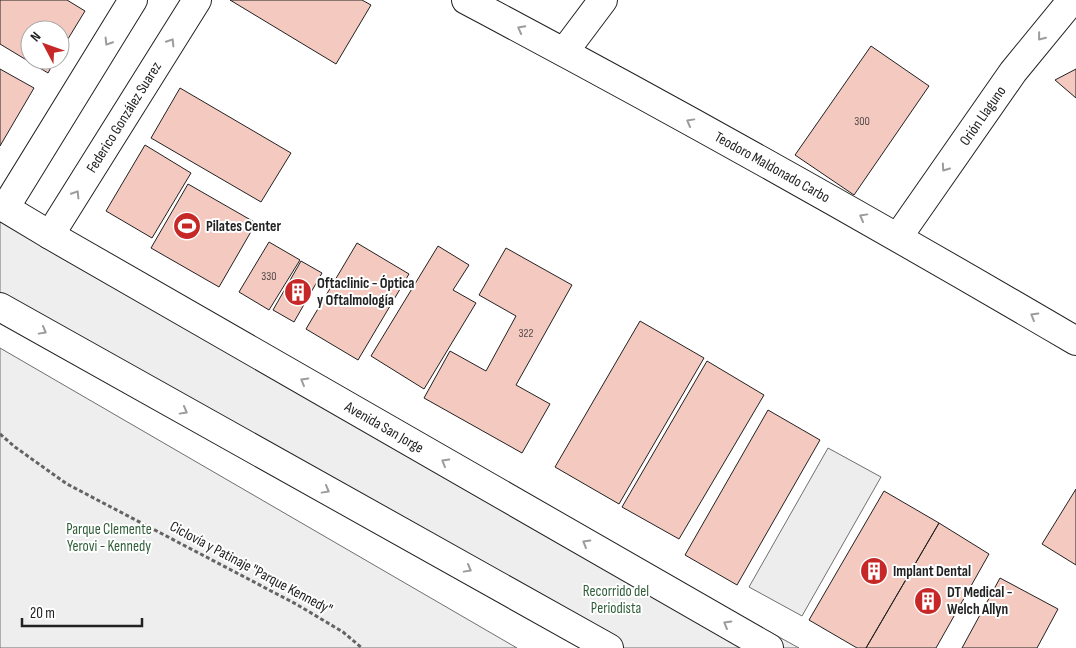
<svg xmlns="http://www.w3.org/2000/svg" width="1076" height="648" font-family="'Sofia Sans Condensed',sans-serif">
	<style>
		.green { fill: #eee; stroke: #6f6f6f }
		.parking { fill: #ededed; stroke: #6f6f6f }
		.building { fill: #f3c9c0; stroke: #222 }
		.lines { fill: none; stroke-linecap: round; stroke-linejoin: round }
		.minor-casing { stroke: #222; stroke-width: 30 }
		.major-casing { stroke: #222; stroke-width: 30 }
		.path { stroke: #646464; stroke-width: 3; stroke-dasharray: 4 2.5; stroke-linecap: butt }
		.minor { stroke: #fff; stroke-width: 28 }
		.major { stroke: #fff; stroke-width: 28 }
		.oneway { stroke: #9c9c9c }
		.labels { text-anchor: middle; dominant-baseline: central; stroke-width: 4; stroke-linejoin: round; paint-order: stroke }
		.number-label { font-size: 12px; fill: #564c4a }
		.street-label { font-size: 15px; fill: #222; stroke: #fff }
		.poi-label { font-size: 15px; font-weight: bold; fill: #222; stroke: #fff; text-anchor: start }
		.park-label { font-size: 15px; fill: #2f5e38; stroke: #fff }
	</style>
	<rect width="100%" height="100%" fill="#fff"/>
	<path class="green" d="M0,205L115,271L799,648H609L0,307Z
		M0,348L517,648H0Z"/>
	<path class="parking" d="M828,448L881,477L802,616L749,587Z"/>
	<path class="building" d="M0,0H67L85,11L60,52V30H30V60H55L48,73L0,44Z
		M230,0H362L371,5L336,64Z
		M871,46L929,86L854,195L795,155Z
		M0,69L34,88L0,146Z
		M1076,69V98L1055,80Z
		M180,88L291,153L261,202L151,138Z
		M145,145L191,173L152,238L106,211Z
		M188,184L256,223L219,287L151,248Z
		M269,242L300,260L269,310L239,292Z
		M357,243L409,274L358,360L306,329Z
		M438,246L469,265L453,290L476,303L424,389L371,356Z
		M506,248L572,285L516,385L550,404L522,453L424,398L450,351L486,371L516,316L479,295Z
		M301,261L322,273L294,322L273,310Z
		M640,321L704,358L619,504L555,467Z
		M707,361L764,395L679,539L622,507Z
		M768,410L820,440L737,585L685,555Z
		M1076,489V565L1042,544Z
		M884,491L939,523L866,648H857L809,620Z
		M939,523L989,554L936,648H866Z
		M1000,578L1058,609L1037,648H962Z"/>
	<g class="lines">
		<g class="minor-casing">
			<g id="minor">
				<path id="s1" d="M466,0C672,109 875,223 1076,341"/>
				<path d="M564,52L603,0"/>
				<path d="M5,208L133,0"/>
				<path id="s2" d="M50,235L197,0"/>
				<path id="s3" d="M898,237L1013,72L1072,0"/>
			</g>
		</g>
		<g class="major-casing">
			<g id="major">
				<path id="s4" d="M0,205L50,235L769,648"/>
				<path d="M0,307L609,648"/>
			</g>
		</g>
		<path class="path" d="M0,434L15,447L67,484L296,604L343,632L362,648"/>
		<use href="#minor" class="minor"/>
		<use href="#major" class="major"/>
	</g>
	<defs><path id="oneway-chevron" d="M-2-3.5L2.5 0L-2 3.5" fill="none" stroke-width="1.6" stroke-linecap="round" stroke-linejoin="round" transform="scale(1.25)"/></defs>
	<g class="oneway">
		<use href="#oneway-chevron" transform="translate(521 29) rotate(-152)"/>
		<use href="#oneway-chevron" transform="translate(1041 37) rotate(129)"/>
		<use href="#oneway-chevron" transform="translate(108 42) rotate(122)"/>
		<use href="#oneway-chevron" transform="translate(171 42) rotate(-58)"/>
		<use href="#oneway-chevron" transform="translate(690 122) rotate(-151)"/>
		<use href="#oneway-chevron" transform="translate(945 168) rotate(125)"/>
		<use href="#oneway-chevron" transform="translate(76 194) rotate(-58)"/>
		<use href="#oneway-chevron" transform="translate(863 217) rotate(-151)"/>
		<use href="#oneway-chevron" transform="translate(1034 316) rotate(-150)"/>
		<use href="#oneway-chevron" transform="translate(43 331) rotate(29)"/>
		<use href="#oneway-chevron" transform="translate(304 381) rotate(-150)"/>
		<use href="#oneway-chevron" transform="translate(184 411) rotate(29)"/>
		<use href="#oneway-chevron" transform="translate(445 462) rotate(-150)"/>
		<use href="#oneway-chevron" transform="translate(326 490) rotate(29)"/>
		<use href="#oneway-chevron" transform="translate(586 543) rotate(-150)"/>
		<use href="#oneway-chevron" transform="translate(468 569) rotate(29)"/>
		<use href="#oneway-chevron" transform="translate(727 624) rotate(-150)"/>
	</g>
	<defs>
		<g id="stadium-disc" transform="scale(1.4375)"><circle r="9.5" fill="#c62828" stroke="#fff"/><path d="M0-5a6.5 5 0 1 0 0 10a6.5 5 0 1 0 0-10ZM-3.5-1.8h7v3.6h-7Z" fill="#fff"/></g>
		<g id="building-disc" transform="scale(1.4375)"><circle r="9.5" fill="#c62828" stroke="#fff"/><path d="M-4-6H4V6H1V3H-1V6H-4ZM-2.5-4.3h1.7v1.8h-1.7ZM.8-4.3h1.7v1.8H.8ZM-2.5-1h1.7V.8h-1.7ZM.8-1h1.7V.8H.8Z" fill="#fff"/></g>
	</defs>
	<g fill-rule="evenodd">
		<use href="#stadium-disc" x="187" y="226"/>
		<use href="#building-disc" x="298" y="292"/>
		<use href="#building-disc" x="874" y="571"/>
		<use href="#building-disc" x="928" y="601"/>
	</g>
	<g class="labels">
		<g class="number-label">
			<text x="862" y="121">300</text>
			<text x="269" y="276">330</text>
			<text x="526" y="333">322</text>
		</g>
		<g class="street-label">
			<text stroke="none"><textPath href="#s3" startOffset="148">Orión Llaguno</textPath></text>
			<text stroke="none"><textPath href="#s2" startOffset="139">Federico González Suarez</textPath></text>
			<text stroke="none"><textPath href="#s1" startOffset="349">Teodoro Maldonado Carbo</textPath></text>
			<text stroke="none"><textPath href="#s4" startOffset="444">Avenida San Jorge</textPath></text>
			<text transform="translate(251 568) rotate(28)">Ciclovía y Patinaje "Parque Kennedy"</text>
		</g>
		<g class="poi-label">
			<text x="206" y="226">Pilates Center</text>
			<text x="317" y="283">Oftaclinic - Óptica<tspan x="317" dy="17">y Oftalmología</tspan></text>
			<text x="893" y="571">Implant Dental</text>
			<text x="947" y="592">DT Medical -<tspan x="947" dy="17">Welch Allyn</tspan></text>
		</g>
		<g class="park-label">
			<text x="109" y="529">Parque Clemente<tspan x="109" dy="17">Yerovi - Kennedy</tspan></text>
			<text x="616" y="591">Recorrido del<tspan x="616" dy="17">Periodista</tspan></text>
		</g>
	</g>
	<g transform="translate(45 45) rotate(311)"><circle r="24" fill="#ffffff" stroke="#a7a7a7"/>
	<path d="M0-4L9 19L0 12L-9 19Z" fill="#c62828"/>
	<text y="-8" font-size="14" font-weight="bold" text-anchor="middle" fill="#222222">N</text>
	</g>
	<path d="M22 618v8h120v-8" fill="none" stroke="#222222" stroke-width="2.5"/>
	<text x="30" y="618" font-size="15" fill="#222222" stroke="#ffffff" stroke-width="4" paint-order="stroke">20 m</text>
</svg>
